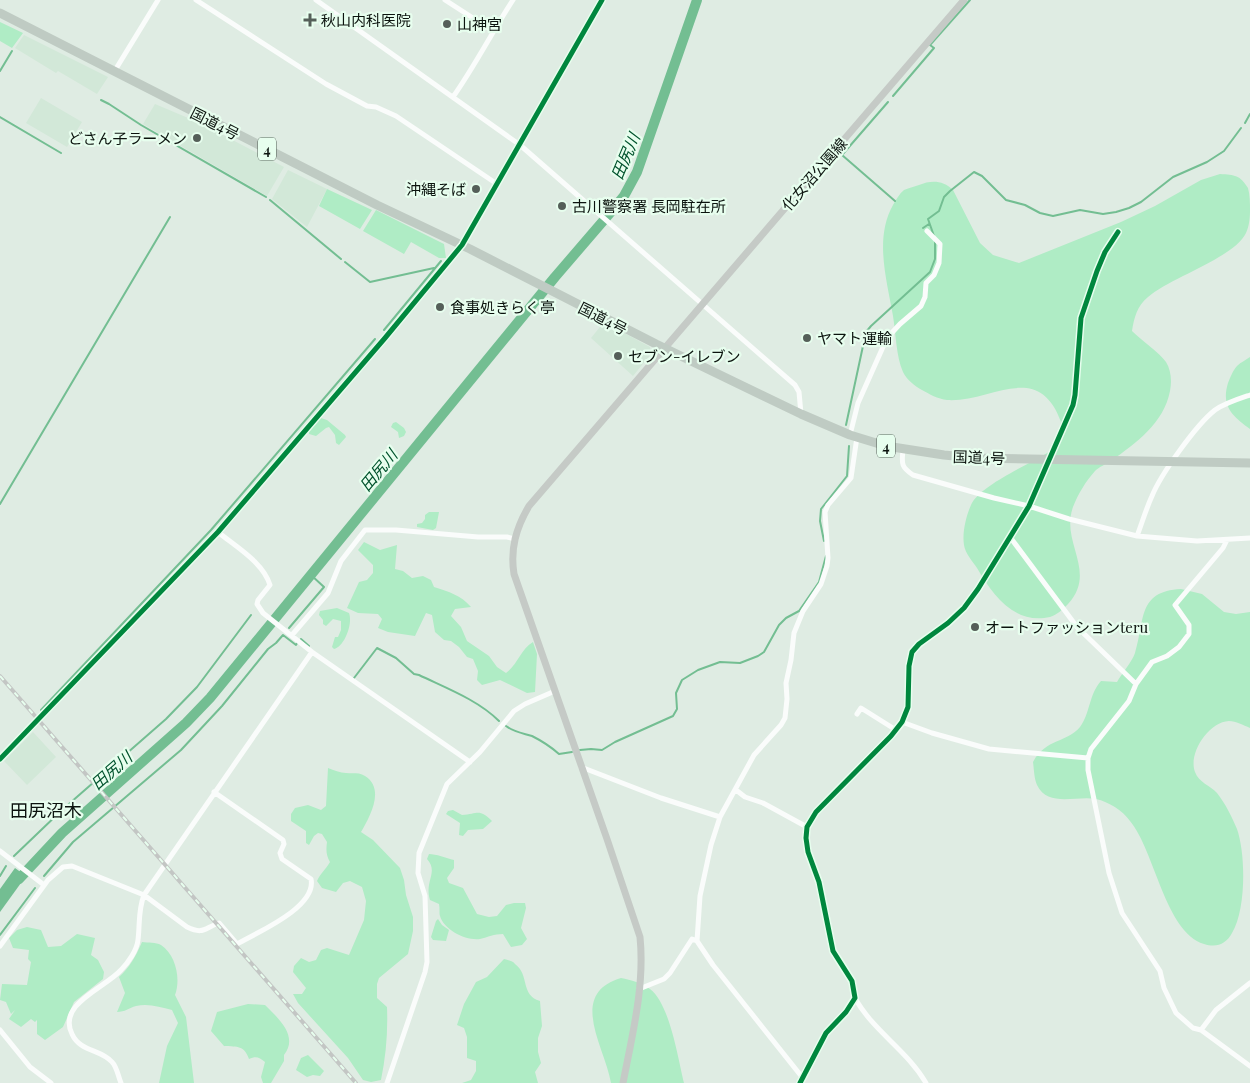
<svg xmlns="http://www.w3.org/2000/svg" width="1250" height="1083" font-family="'Playfair Display','Noto Sans JP',serif">
	<style>
		.built { fill: #d2e8d8 }
		.green { fill: #afecc5 }
		.water { fill: #73be92 }
		.lines { fill: none; stroke-linecap: round; stroke-linejoin: round }
		.stream { stroke: #73be92; stroke-width: 2 }
		.river { stroke: #73be92; stroke-width: 10 }
		.street { stroke: #fafcfb; stroke-width: 5 }
		.secondary { stroke: #c5cac6; stroke-width: 7 }
		.highway { stroke: #bfcbc3; stroke-width: 9 }
		.rail-casing { stroke: #c3c6c4; stroke-width: 4 }
		.rail { stroke: #e7feee; stroke-width: 2; stroke-dasharray: 5.5; stroke-linecap: butt }
		.cycleway-casing { stroke: #e7feee; stroke-width: 8 }
		.cycleway { stroke: #00873e; stroke-width: 5 }
		.poi-dot { fill: #555f59; stroke: #e7feee; stroke-width: 2 }
		.labels { text-anchor: middle; dominant-baseline: central; stroke-width: 4.5; stroke-linejoin: round; paint-order: stroke }
		.shield { fill: #e7feee; stroke: #4d5a51; stroke-width: 1 }
		.shield-label { font-size: 14px; font-weight: bold; fill: #0b130e }
		.poi-label { font-size: 15px; fill: #0b130e; stroke: #e7feee; text-anchor: start }
		.street-label { font-size: 15px; fill: #0b130e; stroke: #e7feee }
		.water-label { font-size: 16px; font-style: italic; fill: #01532d; stroke: #e7feee }
		.quarter-label { font-size: 18px; fill: #0b130e; stroke: #e7feee }
	</style>
	<rect width="100%" height="100%" fill="#dfece3"/>
	<path class="built" d="M24,35L108,77L97,94L58,71L56,73L15,48Z
		M41,98L82,122L67,147L26,123Z
		M155,104L200,123L284,167L267,196L143,124Z
		M288,170L327,189L307,227L272,199Z
		M604,322L650,347L651,354L633,376L591,338Z
		M33,732L56,757L27,785L4,761Z"/>
	<path class="green" d="M0,22L23,33L12,48L0,41Z
		M1220,174C1235,175 1240,175 1248,188C1250,195 1250,204 1250,211C1250,218 1249,227 1246,233C1234,258 1171,277 1148,297C1137,306 1134,318 1132,331C1141,340 1159,352 1166,362C1171,370 1172,381 1170,391C1164,423 1136,443 1111,461C1106,464 1099,467 1095,471C1086,481 1078,494 1073,507C1060,543 1098,571 1068,604C1063,609 1057,615 1050,617C1014,625 993,595 977,568C973,562 965,553 964,545C962,533 966,516 971,505C980,485 1030,464 1049,452L1053,448L1061,422C1038,359 990,403 947,400C938,399 929,394 922,390C915,386 907,380 903,372C896,356 896,334 893,316C887,280 874,239 893,205C896,200 899,194 904,190C908,188 914,187 919,185C931,180 943,180 953,190L980,243L993,255L1019,263L1121,222L1155,206L1201,180Z
		M327,189L372,210L360,229L319,206Z
		M376,210L444,244L446,258H439L411,242L404,254L363,231Z
		M1250,357V429C1232,416 1221,406 1228,383C1230,378 1233,370 1237,366C1241,362 1246,360 1250,357Z
		M321,418L327,420L345,435L346,437L339,445L336,443L335,435L329,427L326,428L316,436L309,434V431Z
		M396,422L404,428L406,432L404,436L399,438L398,432L391,427L393,423Z
		M429,512H439L436,528L433,530L417,527V524L422,523L425,519V515Z
		M364,542L380,550L397,545L395,569L403,571L412,578L423,576L431,580L434,587C449,592 461,595 471,607L455,609L451,616L461,627L467,641L489,656L497,667L506,673C518,664 521,649 533,642L537,654L535,692L527,693L500,680L482,685L477,680L478,671L473,659L467,657L459,647L451,641L444,640L435,632L432,615L426,613L415,636L388,632L378,628L382,619L378,614L358,613L347,608L359,582L367,580L373,573V565L358,550Z
		M1181,589L1202,594L1224,612L1236,614L1250,612V728C1243,725 1236,721 1229,721C1208,722 1188,754 1195,772C1199,783 1210,785 1217,793C1225,803 1232,817 1237,829C1246,855 1246,910 1232,933C1226,944 1217,948 1204,944C1165,932 1155,851 1130,821C1122,810 1109,802 1096,799C1077,795 1048,808 1037,785C1034,778 1034,769 1033,762C1046,738 1067,743 1080,727C1090,714 1089,694 1101,681L1117,682C1122,673 1132,662 1135,653C1145,621 1137,591 1181,589Z
		M337,608L349,613C353,623 345,646 334,649L332,647L335,637H338L341,630V621L333,619L326,626L323,624V620L319,615L320,611Z
		M328,768C334,770 340,773 346,773C353,774 359,772 365,776C386,789 369,818 361,832L373,840L400,868L404,880L406,895L413,917V931L408,954L379,978L377,984V998L387,1007C388,1032 386,1056 381,1080L371,1082L363,1080L348,1058L298,1003L293,994H302L306,988L293,972L294,966L301,958L309,962L316,960L321,950L327,948L349,955L364,920L366,901L362,887L350,881L343,883L336,892L322,888L317,881C320,874 326,869 330,862C326,855 326,850 327,842L322,834L318,833L314,836L309,845L306,843V831L291,821V814L295,808L308,805L321,810L326,806Z
		M453,810L462,815C478,814 479,808 492,821L483,829L468,830L463,836L459,835L460,823L446,814L448,811Z
		M429,854C436,854 446,858 454,860V868L447,878L449,883L463,888L477,914L489,917L497,916L506,905L514,903H525L526,908L521,928L527,939L522,945L511,947L503,934C494,934 488,937 480,939C466,941 444,930 440,916C439,913 440,908 439,904L430,900C424,881 439,872 427,859Z
		M438,919L442,925L449,930L446,941L433,940L431,937L436,921Z
		M27,927L41,930L48,947L61,946L77,934L95,938L91,955L98,960L104,972L103,979L74,1002L63,1027L45,1040L37,1034V1020L35,1022L31,1019L21,1027L9,1019L15,1010L11,1014L6,1002L0,1000L2,984L27,985L31,962L28,959L29,950L13,948L9,938L17,930Z
		M142,942C148,943 156,942 161,945C176,955 181,979 175,995L186,1017L194,1083H159L167,1046L178,1023L172,1010C160,1007 148,1003 136,1006C129,1008 125,1012 117,1012L125,993L119,977C130,967 136,956 142,942Z
		M504,959C508,960 513,961 515,964C530,975 520,995 540,1001L542,1026L538,1038V1052L541,1063L535,1072L538,1083H462L471,1080L476,1071V1061L467,1058V1037L464,1028L457,1025L464,1004L476,982L487,977Z
		M621,978C631,980 642,983 650,989C670,1004 678,1059 684,1083H611C605,1047 567,994 621,978Z
		M248,1004L265,1005C278,1018 299,1036 284,1055V1061L271,1083H263L261,1077L265,1062C259,1057 256,1056 249,1059C244,1045 238,1047 224,1046L211,1031L217,1012Z
		M308,1055L324,1071L320,1076L313,1075L307,1077L296,1070L301,1058Z"/>
	<path class="water" d="M15,868L26,876L0,912V889Z"/>
	<g class="lines">
		<path class="stream" d="M0,71L12,51
			M893,96L934,48L930,45L970,0
			M101,100L109,104L141,125L266,197
			M888,102L842,155L895,201
			M0,117L61,153
			M1245,123L1250,114
			M270,200L341,259
			M923,228L929,224
			M934,236L928,219L939,211L944,197L950,191L974,172L982,176L1006,200L1025,205L1040,213L1053,216L1080,210L1103,214L1116,212L1129,208L1141,202L1173,177L1207,162L1224,151L1241,128
			M345,262L370,282L434,268
			M384,330L441,261
			M846,425L866,332L871,326L930,272L935,259V241
			M0,504L170,217
			M824,541L820,521L821,509L847,476L849,446
			M289,628L324,587L311,575
			M301,639L309,646
			M354,678L377,648L396,658L414,674L419,675C446,688 478,700 499,721
			M41,710L211,530L375,339
			M506,726C514,732 522,733 532,736C542,741 550,746 559,754L572,752
			M580,750L591,749L602,750L615,742L673,716L677,709L676,693L682,680L698,670L720,662L740,663L758,656L764,652L779,625L786,618L799,611L819,582L826,556
			M14,856L62,810L166,719L197,687L251,615
			M0,876L6,866
			M44,876L73,842L181,750L222,706L268,649L276,643L283,635L296,645L297,643
			M0,935L35,888"/>
		<path class="river" d="M19,879L62,833L186,723L210,698L555,277L610,213L624,196L637,172L697,0"/>
		<path class="street" d="M196,0L326,84L367,106L376,107L396,116L497,184
			M316,0L520,145L795,385L799,392L801,414
			M445,0L493,31
			M114,72L158,0
			M453,97C475,66 492,32 513,0
			M850,435L858,403L887,338L900,324L921,306L925,297L926,283L934,275L939,263L940,244L927,231
			M903,449C902,463 900,466 913,475L994,498L1029,506L1069,519L1137,536L1197,541L1250,538
			M218,532C236,547 263,562 270,585L258,600L257,604L263,613L312,652L470,762
			M1137,536C1142,523 1146,509 1152,496C1161,474 1196,425 1215,410C1225,403 1238,399 1250,395
			M1010,537L1077,627L1136,684L1129,701L1091,749L1088,758V770L1109,873L1122,913L1160,971L1164,988L1176,1013L1193,1028L1201,1030L1250,1066
			M292,635L328,593L341,561L365,530H396L478,537H507L515,539
			M1136,684L1152,662L1167,656L1179,647L1189,634V625L1175,605L1223,548L1227,540
			M857,714L861,708L896,730
			M902,722L932,733L989,749L1088,758
			M581,767L661,798L720,817
			M736,790L745,797L763,803L807,827
			M0,851L44,885
			M697,941L700,896L711,845L720,817L754,755L781,725L785,718L787,699L786,683L791,660L794,633L803,611L821,584L827,566L828,558L825,512L828,505L851,478L857,437
			M0,946L48,880L63,867L72,866L144,895L187,927C204,935 204,928 219,923L237,944C258,932 317,907 311,879L282,859L280,853L284,844L283,840L214,792
			M639,989L664,979L670,973L692,939L697,941L713,965L802,1077
			M855,998C873,1031 907,1050 926,1083
			M0,1030L30,1067L51,1083
			M1201,1030L1216,1010L1250,983
			M121,1083C118,1076 117,1067 112,1062C101,1049 80,1052 72,1034C57,1004 105,988 121,970C128,963 137,950 138,940C140,924 138,910 144,895L312,652
			M387,1083L425,972L427,962L425,896L418,873L419,853L447,784L480,752L514,711L525,704L555,691
			M800,1083L826,1033L846,1012L855,998L852,981L833,951L819,882L808,852L806,838L807,827L816,812L891,736L902,722L908,707L909,666L912,652L919,644L948,623L964,608L978,589L1029,506L1073,405L1075,395L1081,318L1097,271L1105,252L1118,232"/>
		<path class="secondary" d="M0,759L218,532L385,338L462,245L602,0
			M623,1083C632,1036 645,986 640,937L607,839L514,574C510,549 516,528 529,506L964,0"/>
		<path class="highway" d="M0,13L377,205L470,249L656,344L801,414L850,435L886,446L944,455L974,458L1250,463"/>
		<g class="rail-casing">
			<path id="rail" d="M0,676L356,1083"/>
		</g>
		<use href="#rail" class="rail"/>
		<g class="cycleway-casing">
			<path id="cycleway" d="M0,759L218,532L385,338L462,245L602,0
				M800,1083L826,1033L846,1012L855,998L852,981L833,951L819,882L808,852L806,838L807,827L816,812L891,736L902,722L908,707L909,666L912,652L919,644L948,623L964,608L978,589L1029,506L1073,405L1075,395L1081,318L1097,271L1105,252L1118,232"/>
		</g>
		<use href="#cycleway" class="cycleway"/>
	</g>
	<g class="poi-dot">
		<path d="M307.5 12.5h5v5h5v5h-5v5h-5v-5h-5v-5h5z"/>
		<circle cx="447" cy="24" r="5"/>
		<circle cx="197" cy="138" r="5"/>
		<circle cx="476" cy="189" r="5"/>
		<circle cx="562" cy="206" r="5"/>
		<circle cx="440" cy="307" r="5"/>
		<circle cx="807" cy="338" r="5"/>
		<circle cx="618" cy="356" r="5"/>
		<circle cx="975" cy="627" r="5"/>
	</g>
	<g class="labels">
		<g class="shield">
			<rect x="258" y="137.5" width="18" height="23" rx="4"/>
			<rect x="877" y="434.5" width="18" height="23" rx="4"/>
		</g>
		<g class="shield-label">
			<text x="267" y="149">4</text>
			<text x="886" y="446">4</text>
		</g>
		<g class="poi-label">
			<text x="321" y="20">秋山内科医院</text>
			<text x="457" y="24">山神宮</text>
			<text x="187" y="138" text-anchor="end">どさん子ラーメン</text>
			<text x="466" y="189" text-anchor="end">沖縄そば</text>
			<text x="572" y="206">古川警察署 長岡駐在所</text>
			<text x="450" y="307">食事処きらく亭</text>
			<text x="817" y="338">ヤマト運輸</text>
			<text x="628" y="356">セブン-イレブン</text>
			<text x="985" y="627">オートファッションteru</text>
		</g>
		<g class="street-label">
			<text transform="translate(215 123) rotate(27)">国道4号</text>
			<text transform="translate(814 174) rotate(-49)">化女沼公園線</text>
			<text transform="translate(603 318) rotate(27)">国道4号</text>
			<text transform="translate(979 457) rotate(2)">国道4号</text>
		</g>
		<g class="water-label">
			<text transform="translate(625 156) rotate(-67)">田尻川</text>
			<text transform="translate(378 470) rotate(-50)">田尻川</text>
			<text transform="translate(111 770) rotate(-41)">田尻川</text>
		</g>
		<g class="quarter-label">
			<text x="46" y="810">田尻沼木</text>
		</g>
	</g>
</svg>
